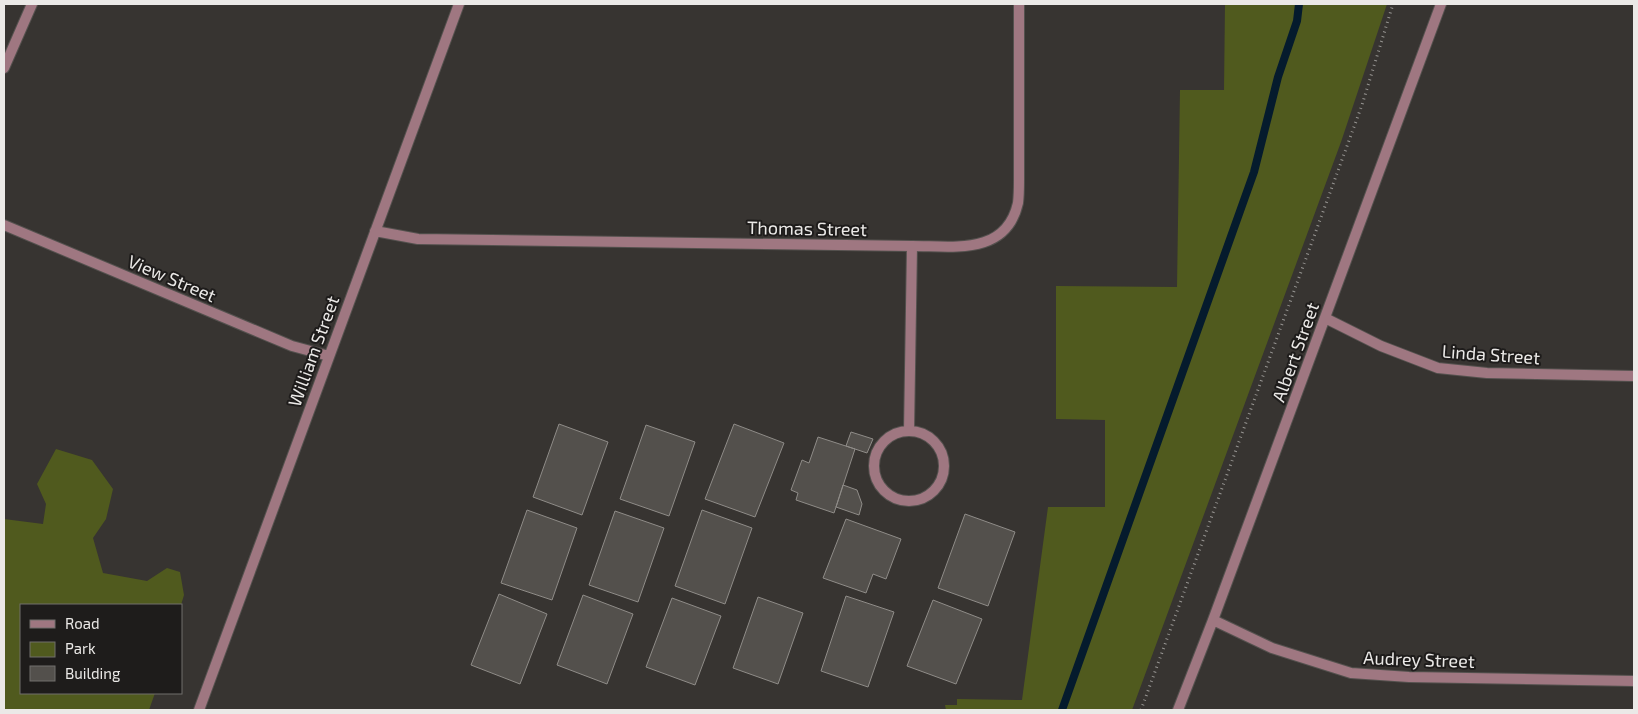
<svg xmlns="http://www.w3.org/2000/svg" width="1638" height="714" font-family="'Exo 2',sans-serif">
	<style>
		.green { fill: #505a1e }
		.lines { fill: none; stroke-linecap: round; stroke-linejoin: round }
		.stream { stroke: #051b2d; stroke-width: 8 }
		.building { fill: #53504c; stroke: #8f8c88 }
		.lane-casing { stroke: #54514e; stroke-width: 12 }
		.street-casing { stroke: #54514e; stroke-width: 12 }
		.path { stroke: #979592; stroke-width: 3; stroke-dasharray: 1 4; stroke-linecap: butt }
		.lane { stroke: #9f7781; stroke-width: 10 }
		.street { stroke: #9f7781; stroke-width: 10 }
		.labels { text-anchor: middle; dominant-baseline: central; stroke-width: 4; stroke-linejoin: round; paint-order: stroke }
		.street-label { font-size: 18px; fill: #ebe9e7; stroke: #1e1c1b }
	</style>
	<rect width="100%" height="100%" fill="#373431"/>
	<path class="green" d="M1225,4H1387L1341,142L1132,710H946L945,705H957V699L1022,700L1048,507H1105V420L1056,419V286L1177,287L1180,90H1224Z
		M56,449L92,460L113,489L106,519L93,538L103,573L147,581L167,568L180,572L184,595L181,605H21V693H155L149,710H4V519L43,524L46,504L37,484Z"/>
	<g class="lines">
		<path class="stream" d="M1062,710L1254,172L1278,77L1297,21L1299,4"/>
	</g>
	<path class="building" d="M559,424L608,442L582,515L533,497Z
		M734,424L784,443L755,517L705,499Z
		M646,425L695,442L669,516L620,499Z
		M851,432L873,439L867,453L846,446Z
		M818,437L855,449L834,513L796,500L798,493L791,490L802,460L809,463Z
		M843,485L857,490L862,504L859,515L836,507Z
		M527,510L577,528L552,600L501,583Z
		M702,510L752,528L725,604L675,586Z
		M615,511L664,528L638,602L589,585Z
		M965,514L1015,532L988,606L938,588Z
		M846,519L901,539L886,579L873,574L866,593L823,578Z
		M499,594L547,614L520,684L471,665Z
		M583,595L633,614L607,684L557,665Z
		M846,596L894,612L868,687L821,671Z
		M758,597L803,613L778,684L733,668Z
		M672,598L721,616L695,685L646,667Z
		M933,600L982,619L956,684L907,666Z"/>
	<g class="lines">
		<g class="lane-casing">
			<path id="lane" d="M909,431L912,246
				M874 466a35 35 0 1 1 70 0a35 35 0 1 1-70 0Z"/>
		</g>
		<g class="street-casing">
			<path id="street" d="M4,68L32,4
				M4,225L292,346L329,356
				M375,231L418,239L912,246C953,246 1006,256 1018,203C1019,195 1019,187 1019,180V4
				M1325,318L1381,346L1438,368L1487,373L1634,376
				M1213,620L1272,648L1351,673L1409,677L1634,681
				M199,710L459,4
				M1178,710L1213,620L1441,4"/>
		</g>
		<path class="path" d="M1141,710L1362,105L1393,4"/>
		<use href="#lane" class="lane"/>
		<use href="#street" class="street"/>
	</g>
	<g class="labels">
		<g class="street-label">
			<text transform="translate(807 228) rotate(1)">Thomas Street</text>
			<text transform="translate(172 278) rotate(23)">View Street</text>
			<text transform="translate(313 351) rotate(-70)">William Street</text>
			<text transform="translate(1295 352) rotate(-70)">Albert Street</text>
			<text transform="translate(1491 354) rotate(4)">Linda Street</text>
			<text transform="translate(1419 659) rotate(2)">Audrey Street</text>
		</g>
	</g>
	<rect width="1638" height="714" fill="none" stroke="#ebe9e7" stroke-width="10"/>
	<rect x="20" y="604" width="162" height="90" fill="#1e1c1b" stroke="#706e6d"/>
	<rect x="30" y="620" width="25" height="8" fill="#9f7781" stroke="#706e6d"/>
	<text x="65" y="629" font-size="15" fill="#ebe9e7">Road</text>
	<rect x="30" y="642" width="25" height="15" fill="#505a1e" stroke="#706e6d"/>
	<text x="65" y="654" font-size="15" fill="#ebe9e7">Park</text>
	<rect x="30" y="666" width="25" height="15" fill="#53504c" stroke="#706e6d"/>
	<text x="65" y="679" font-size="15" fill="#ebe9e7">Building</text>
</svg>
